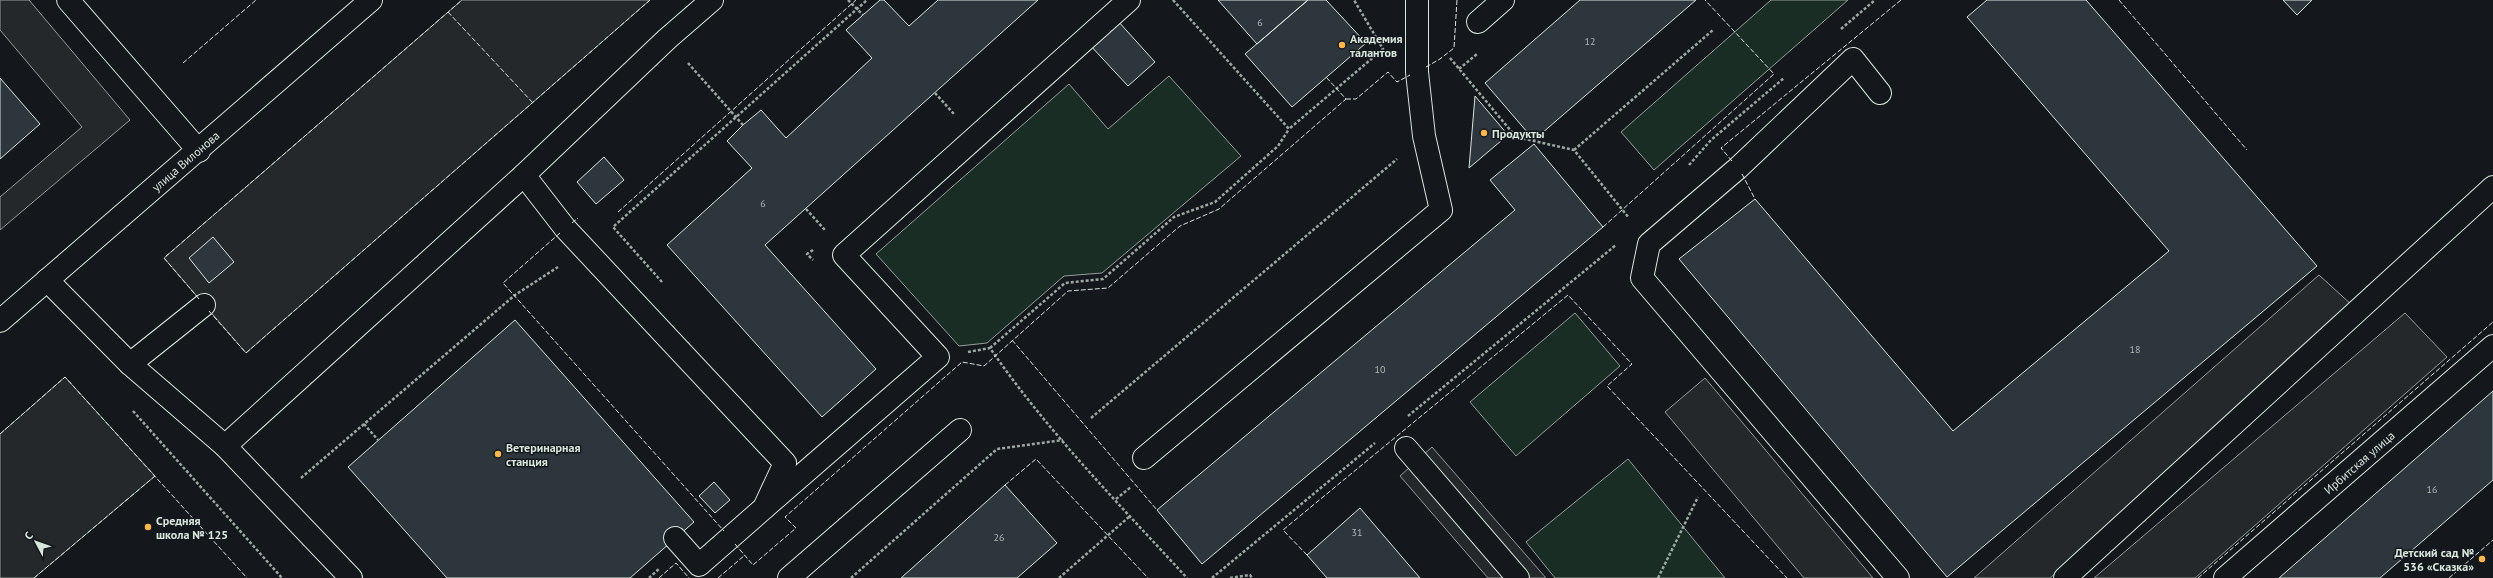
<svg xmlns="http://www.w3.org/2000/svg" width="2493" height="578" font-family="'PT Sans',sans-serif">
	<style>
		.green { fill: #1a2d24; stroke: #939e99 }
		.parking { fill: #24282b; stroke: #939e99 }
		.building { fill: #2c363c; stroke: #d8e6dc }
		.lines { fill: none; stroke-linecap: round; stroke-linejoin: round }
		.minor-casing { stroke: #d8e6dc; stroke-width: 24 }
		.path { stroke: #9da8a2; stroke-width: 2.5; stroke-dasharray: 3 2; stroke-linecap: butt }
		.minor { stroke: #14181c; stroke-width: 22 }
		.fence { stroke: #d8e6dc; stroke-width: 1; stroke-dasharray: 5 2; stroke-linecap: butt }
		.poi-dot { fill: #ffb74d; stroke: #14181c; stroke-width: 1.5 }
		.labels { text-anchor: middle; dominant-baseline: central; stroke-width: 3; stroke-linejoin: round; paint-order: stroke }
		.number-label { font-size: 10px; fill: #adbab4 }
		.poi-label { font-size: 12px; font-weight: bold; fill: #d8e6dc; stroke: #14181c; text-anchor: start }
		.street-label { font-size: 12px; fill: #d8e6dc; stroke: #14181c }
	</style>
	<rect width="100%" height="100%" fill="#14181c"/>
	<path class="green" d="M1771,0H1848L1654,170L1621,132Z
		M1169,76L1241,156L1102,273L1064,276L987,343L959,346L876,254L1069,84L1108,129Z
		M1575,313L1620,366L1516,456L1470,402Z
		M1628,459L1725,578H1555L1526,542Z"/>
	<path class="parking" d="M0,0H29L130,120L0,230V197L82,127L0,30Z
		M462,0H650L246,353L164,258Z
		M2319,275L2353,306L2050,578H1974Z
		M2405,313L2447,357L2195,578H2094Z
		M65,377L155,476L34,578H0V434Z
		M1705,378L1873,578H1804L1665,412Z
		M1432,447L1546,578H1488L1400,476Z"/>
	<path class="building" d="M880,0H884L909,26L938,0H1038L765,245L876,369L822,417L667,245L752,168L727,141L743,125L761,110L786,138L872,58L846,30Z
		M1218,0H1308L1257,44Z
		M1308,0H1326L1366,43L1292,107L1245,54Z
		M1580,0H1696L1534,140L1485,83Z
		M1987,0H2086L2317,266L1947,577L1679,259L1755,199L1953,431L2169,251L1967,17Z
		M2283,0H2312L2297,15Z
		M1117,20L1155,62L1128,86L1089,44Z
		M0,78L40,124L0,159Z
		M1475,96L1508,135L1469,168Z
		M1534,144L1603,227L1202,564L1157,510L1515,210L1490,180Z
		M604,157L624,180L596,204L577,182Z
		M213,237L234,262L209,283L189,258Z
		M515,320L694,522L630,578H447L348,467Z
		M2493,391V480L2380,578H2279Z
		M714,482L730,500L715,513L699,496Z
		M1005,485L1057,543L1017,578H901Z
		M1360,508L1420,578H1327L1307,555Z"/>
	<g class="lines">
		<g class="minor-casing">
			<g id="minor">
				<path d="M68,0L199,151"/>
				<path d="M1478,22L1503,0"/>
				<path d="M1880,93L1853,59L1738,168L1649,244L1642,278L1898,578"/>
				<path d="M524,175L565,228L785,463L764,508L699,565L675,538"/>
				<path d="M47,280L130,364L225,446L351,578"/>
				<path id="s1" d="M0,321L371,0"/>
				<path d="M130,364L204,305"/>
				<path d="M225,446L524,175L667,39L712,0"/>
				<path d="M1406,448L1518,578"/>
				<path d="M1144,458L1441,210L1424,136L1417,72V0"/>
				<path d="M764,508L938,357L844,255L1129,0"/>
				<path d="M789,578L960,430"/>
				<path d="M2065,578L2493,187"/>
				<path id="s2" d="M2225,578L2493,346"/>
			</g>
		</g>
		<path class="path" d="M848,0L863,15
			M1173,0L1289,129L1383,49L1354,0
			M1841,29L1875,0
			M1450,58L1516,137L1574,150L1629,218
			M688,63L743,125
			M1459,69L1477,54
			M935,93L954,114
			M1574,150L1713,30
			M1689,165L1711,140L1784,78
			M806,209L825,230
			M813,250L807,254L813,260
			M662,282L613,227L867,0
			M990,348L1065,283L1103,279L1174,217L1215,202L1278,146L1289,129
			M968,352L990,348C1047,431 1119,504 1187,578
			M133,411L282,578
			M1408,416L1616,245
			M1091,418L1397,159
			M364,424L378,440
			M301,478L515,295L558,267
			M1116,499L1131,487
			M649,578L660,568
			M851,578L997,449L1063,440
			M1059,578L1130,516
			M1212,578L1375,443
			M1230,578L1250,575L1252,578
			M1658,578L1698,497"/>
		<use href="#minor" class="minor"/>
		<path class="fence" d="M2119,0L2247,150
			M448,12L533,103
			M183,63L256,0
			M1426,67L1440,59L1454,48L1457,0
			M1346,99H1356L1388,72L1397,82L1410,75
			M1732,161L1721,148L1901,0
			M1742,174L1755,199
			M618,212L856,0
			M572,223L578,218
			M1603,227L1774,74L1705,0
			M560,233L503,283L724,531
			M199,299L164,258L462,0
			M209,311L246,353L650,0
			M1012,340L1157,510
			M0,434L65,377L247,578
			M1005,485L1036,459L1148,578
			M735,544L753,565L796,528L785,517L962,362L984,366L1068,291L1108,288L1180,226L1219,209L1346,99L1326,77
			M1307,555L1283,530L1568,295L1632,364L1607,386L1787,578
			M34,578L155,476
			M659,578L676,563L689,578
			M718,578L745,555
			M2198,578L2493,322
			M2449,578L2493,540"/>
	</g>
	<g class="poi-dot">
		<circle cx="1342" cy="45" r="4"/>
		<circle cx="1484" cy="133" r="4"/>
		<circle cx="498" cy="454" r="4"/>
		<circle cx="148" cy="527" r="4"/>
		<circle cx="2482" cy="559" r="4"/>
	</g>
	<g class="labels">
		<g class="number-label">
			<text x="1260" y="22">6</text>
			<text x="1590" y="41">12</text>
			<text x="763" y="203">6</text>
			<text x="2135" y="349">18</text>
			<text x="1380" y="369">10</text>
			<text x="2432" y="489">16</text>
			<text x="1357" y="532">31</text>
			<text x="999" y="537">26</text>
		</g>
		<g class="poi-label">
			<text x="1350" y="38">Академия<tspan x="1350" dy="14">талантов</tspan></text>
			<text x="1492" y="133">Продукты</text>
			<text x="506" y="447">Ветеринарная<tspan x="506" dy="14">станция</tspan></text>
			<text x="156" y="520">Средняя<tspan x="156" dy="14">школа № 125</tspan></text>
			<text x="2474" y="552" text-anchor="end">Детский сад №<tspan x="2474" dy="14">536 «Сказка»</tspan></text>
		</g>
		<g class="street-label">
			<text stroke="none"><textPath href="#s1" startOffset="245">улица Вилонова</textPath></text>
			<text stroke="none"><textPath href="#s2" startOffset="177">Ирбитская улица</textPath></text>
		</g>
	</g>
	<g transform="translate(36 542) rotate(311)" stroke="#14181c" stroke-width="3" paint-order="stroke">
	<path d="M0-3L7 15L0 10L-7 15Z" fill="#d8e6dc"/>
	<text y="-6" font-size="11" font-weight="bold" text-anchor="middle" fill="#d8e6dc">С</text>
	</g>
</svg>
